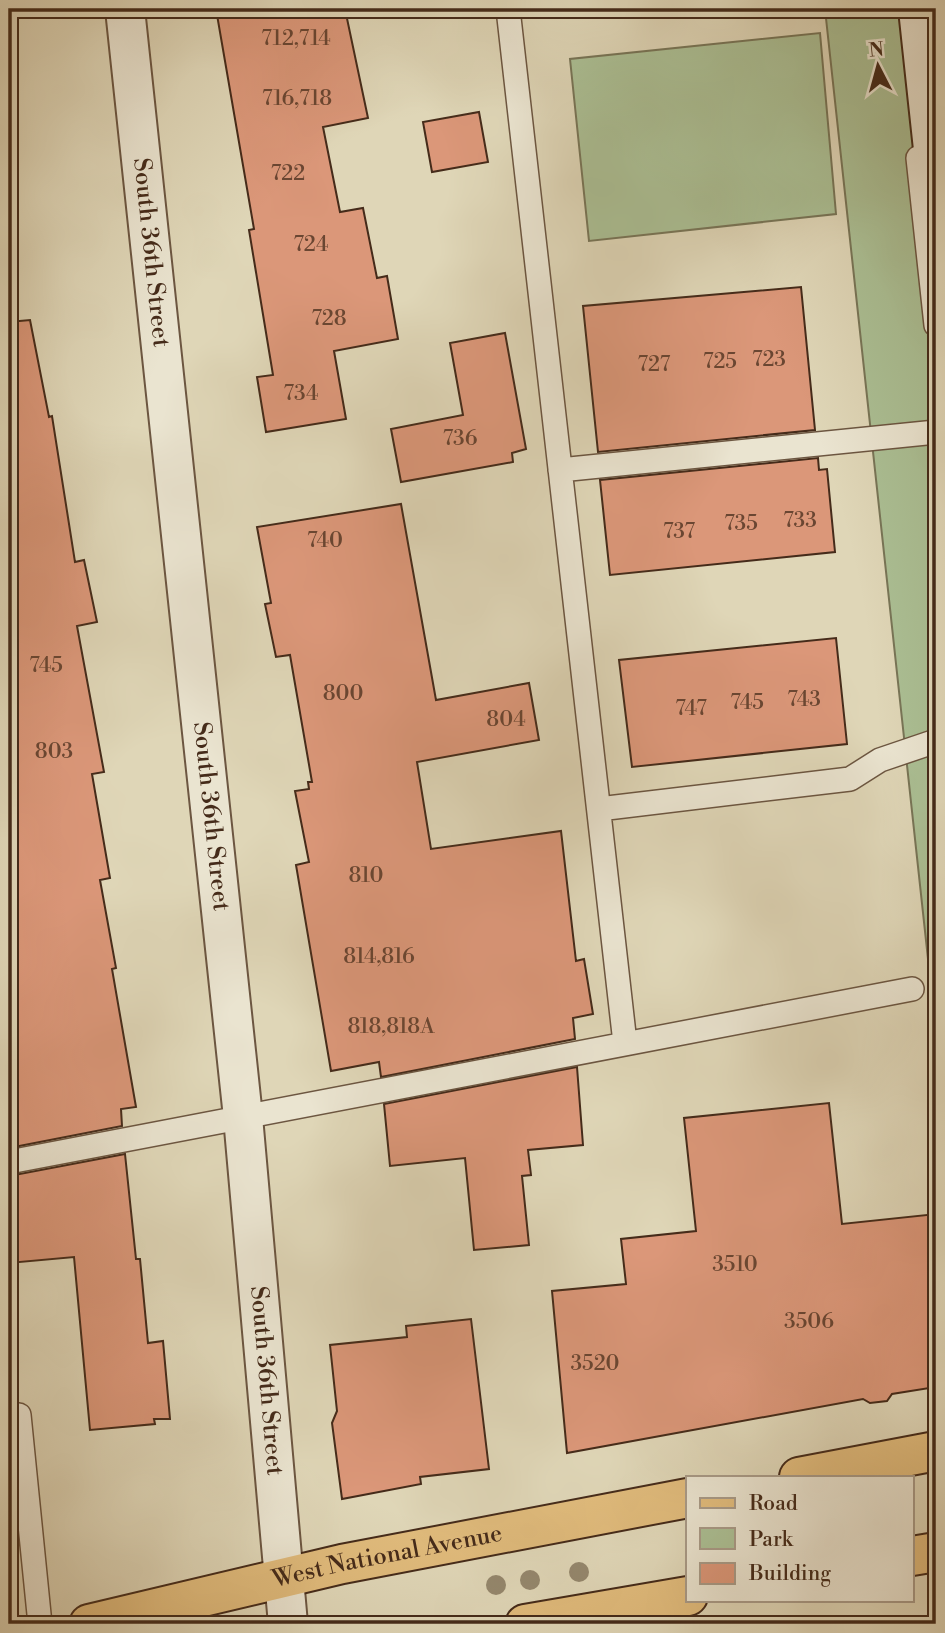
<svg xmlns="http://www.w3.org/2000/svg" width="945" height="1633" font-family="'Libre Bodoni',serif">
	<style>
		.green { fill: #abbf94; stroke: #787557; stroke-width: 2 }
		.building { fill: #db9779; stroke: #452b1a; stroke-width: 2 }
		.lines { fill: none; stroke-linecap: round; stroke-linejoin: round }
		.lane-casing { stroke: #6c5641; stroke-width: 26 }
		.street-casing { stroke: #6c5641; stroke-width: 42 }
		.secondary-casing { stroke: #452b1a; stroke-width: 42 }
		.primary-casing { stroke: #452b1a; stroke-width: 42 }
		.lane { stroke: #eae4d0; stroke-width: 23 }
		.street { stroke: #eae4d0; stroke-width: 38 }
		.secondary { stroke: #eae4d0; stroke-width: 38 }
		.primary { stroke: #e0bb7c; stroke-width: 38 }
		.tree { fill: #95886e }
		.labels { text-anchor: middle; dominant-baseline: central; stroke-width: 5; stroke-linejoin: round; paint-order: stroke }
		.number-label { font-size: 21px; fill: #6a4632 }
		.street-label { font-size: 24px; fill: #452b1a; stroke: #eae4d0 }
	</style>
	<rect width="100%" height="100%" fill="#dfd6b7"/>
	<filter id="stains"><feTurbulence type="fractalNoise" baseFrequency=".00286" numOctaves="4"/><feColorMatrix values="0 0 0 0 .2 0 0 0 0 .09 0 0 0 0 .02 0 0 0 .5 -.17"/></filter>
	<radialGradient id="worn" r=".72"><stop offset=".6" stop-color="#630" stop-opacity="0"/><stop offset="1" stop-color="#630" stop-opacity=".3"/></radialGradient>
	<path class="green" d="M825,9H936V980H931L929,968Z
		M820,33L836,214L589,241L570,59Z"/>
	<path class="building" d="M216,9H345L368,118L323,127L340,212L363,208L377,278L387,276L398,339L334,351L346,419L266,432L257,377L273,375L249,230L254,229Z
		M479,112L488,162L432,172L423,122Z
		M801,287L815,430L598,452L583,306Z
		M30,320L49,417L52,416L75,562L84,560L97,622L77,626L104,772L92,774L110,878L100,880L116,968L112,969L136,1107L121,1109L122,1126L9,1148V322Z
		M505,333L526,449L512,453L513,462L401,482L391,429L463,415L450,343Z
		M818,458L819,470L827,469L835,552L610,575L600,480Z
		M401,504L436,700L529,683L539,740L417,762L431,849L561,831L576,961L584,959L593,1014L573,1018L575,1039L381,1077L379,1062L331,1071L296,865L309,862L295,791L309,789L308,782H312L290,655L276,657L265,604L271,603L257,527Z
		M836,638L847,744L632,767L619,660Z
		M577,1067L583,1145L528,1150L531,1175L522,1176L529,1245L474,1250L465,1158L390,1166L384,1104Z
		M829,1103L842,1224L936,1214V1387L892,1394L887,1401L870,1403L863,1399L567,1453L552,1291L626,1284L621,1239L696,1231L684,1118Z
		M125,1154L136,1259H140L148,1343L163,1341L170,1419H154L155,1424L90,1430L74,1257L9,1263V1176Z
		M471,1319L489,1469L420,1477L421,1484L342,1499L332,1423L337,1411L330,1345L407,1337L406,1326Z"/>
	<g class="lines">
		<g class="lane-casing">
			<path id="lane" d="M508,9L625,1043
				M918,158L936,325
				M560,470L936,432
				M599,809L850,779L880,760L936,741
				M9,1162L912,989
				M19,1415L40,1624"/>
		</g>
		<g class="street-casing">
			<g id="street">
				<path id="s1" d="M125,9L243,1117L288,1624"/>
			</g>
		</g>
		<g class="secondary-casing">
			<path id="secondary" d="M918,9L936,177"/>
		</g>
		<g class="primary-casing">
			<g id="primary">
				<path d="M799,1477L936,1451"/>
				<path d="M912,1556L936,1552"/>
				<path id="s2" d="M89,1624L342,1564L688,1498"/>
				<path d="M525,1624L688,1596"/>
			</g>
		</g>
		<use href="#lane" class="lane"/>
		<use href="#street" class="street"/>
		<use href="#secondary" class="secondary"/>
		<use href="#primary" class="primary"/>
	</g>
	<g class="tree">
		<circle cx="579" cy="1572" r="10"/>
		<circle cx="530" cy="1580" r="10"/>
		<circle cx="496" cy="1585" r="10"/>
	</g>
	<g class="labels">
		<g class="number-label">
			<text x="296" y="39">712,714</text>
			<text x="297" y="99">716,718</text>
			<text x="288" y="174">722</text>
			<text x="311" y="245">724</text>
			<text x="329" y="319">728</text>
			<text x="769" y="360">723</text>
			<text x="720" y="362">725</text>
			<text x="654" y="365">727</text>
			<text x="301" y="394">734</text>
			<text x="460" y="439">736</text>
			<text x="800" y="521">733</text>
			<text x="741" y="524">735</text>
			<text x="679" y="532">737</text>
			<text x="325" y="541">740</text>
			<text x="46" y="666">745</text>
			<text x="343" y="694">800</text>
			<text x="804" y="700">743</text>
			<text x="747" y="703">745</text>
			<text x="691" y="709">747</text>
			<text x="506" y="720">804</text>
			<text x="54" y="752">803</text>
			<text x="366" y="876">810</text>
			<text x="379" y="957">814,816</text>
			<text x="391" y="1027">818,818A</text>
			<text x="735" y="1265">3510</text>
			<text x="809" y="1322">3506</text>
			<text x="595" y="1364">3520</text>
		</g>
		<g class="street-label">
			<text stroke="none"><textPath href="#s1" startOffset="245">South 36th Street</textPath></text>
			<text stroke="none"><textPath href="#s1" startOffset="812">South 36th Street</textPath></text>
			<text stroke="none"><textPath href="#s1" startOffset="1379">South 36th Street</textPath></text>
			<text stroke="none"><textPath href="#s2" startOffset="306">West National Avenue</textPath></text>
		</g>
	</g>
	<rect width="945" height="1633" fill="none" stroke="#dfd6b7" stroke-width="35"/>
	<rect x="10" y="10" width="924" height="1612" fill="none" stroke="#452b1a" stroke-width="3.5"/>
	<rect x="18" y="18" width="910" height="1598" fill="none" stroke="#452b1a" stroke-width="2"/>
	<rect x="686" y="1476" width="228" height="126" fill="#eae4d0" stroke="#a89a87" stroke-width="2"/>
	<rect x="700" y="1498" width="35" height="10" fill="#e0bb7c" stroke="#a89a87" stroke-width="2"/>
	<text x="749" y="1510" font-size="21" fill="#452b1a">Road</text>
	<rect x="700" y="1528" width="35" height="21" fill="#abbf94" stroke="#a89a87" stroke-width="2"/>
	<text x="749" y="1546" font-size="21" fill="#452b1a">Park</text>
	<rect x="700" y="1563" width="35" height="21" fill="#db9779" stroke="#a89a87" stroke-width="2"/>
	<text x="749" y="1580" font-size="21" fill="#452b1a">Building</text>
	<g transform="translate(878 66) rotate(354)" stroke="#eae4d0" stroke-width="5" paint-order="stroke">
	<path d="M0-5L12 26L0 18L-12 26Z" fill="#452b1a"/>
	<text y="-10" font-size="19" font-weight="bold" text-anchor="middle" fill="#452b1a">N</text>
	</g>
	<rect width="100%" height="100%" filter="url(#stains)"/>
	<rect width="100%" height="100%" fill="url(#worn)"/>
</svg>
